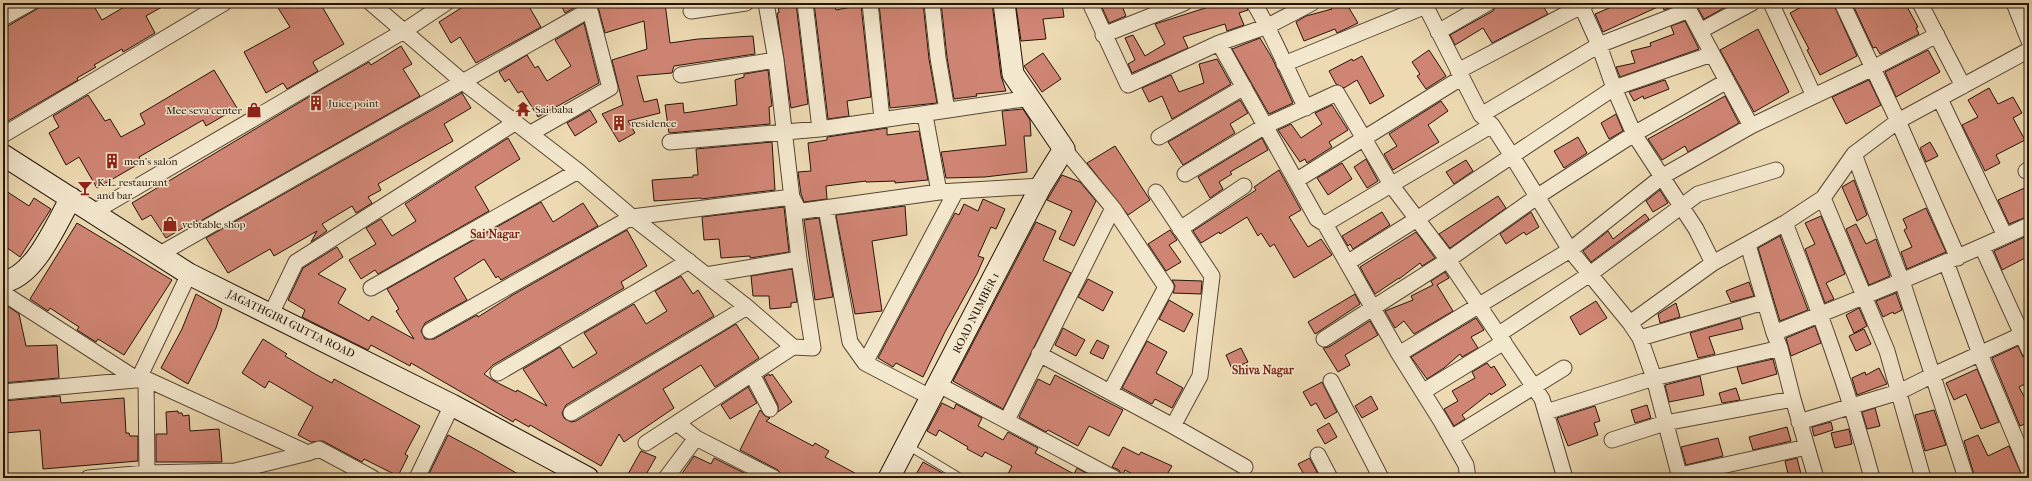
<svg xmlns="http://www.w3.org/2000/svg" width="2032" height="481" font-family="'IM FELL French Canon',serif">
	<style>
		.building { fill: #d08574; stroke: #25140a }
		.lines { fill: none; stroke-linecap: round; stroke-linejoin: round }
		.lane-casing { stroke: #574634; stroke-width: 9 }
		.street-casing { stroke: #574634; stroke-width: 17 }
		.secondary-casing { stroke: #25140a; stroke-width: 23 }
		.lane { stroke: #f3e7cd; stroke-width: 7 }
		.street { stroke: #f3e7cd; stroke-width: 15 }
		.secondary { stroke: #f3e7cd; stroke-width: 21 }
		.labels { text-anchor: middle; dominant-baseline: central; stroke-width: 3; stroke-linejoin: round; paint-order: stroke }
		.poi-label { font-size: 11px; fill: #25140a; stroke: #f3e7cd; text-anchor: start }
		.street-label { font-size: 11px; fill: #25140a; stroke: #f3e7cd }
		.neighbourhood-label { font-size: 12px; font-weight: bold; fill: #7a1f14; stroke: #f3e7cd }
	</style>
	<rect width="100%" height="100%" fill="#eddab2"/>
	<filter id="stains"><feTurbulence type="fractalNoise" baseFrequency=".005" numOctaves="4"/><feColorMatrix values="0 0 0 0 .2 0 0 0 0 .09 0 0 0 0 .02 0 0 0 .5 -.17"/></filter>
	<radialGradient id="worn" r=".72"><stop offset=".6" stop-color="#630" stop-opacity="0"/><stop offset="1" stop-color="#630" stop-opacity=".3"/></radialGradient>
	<path class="building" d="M47,3H92L102,20L131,3H169L146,16L155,33L123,52L122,49L94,65L96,67L77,78L78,80L3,124V29Z
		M275,3H320L344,44L314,61L313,63L318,71L287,89L283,83L266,93L244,52L290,27Z
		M469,3H527L541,27L476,63L460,37L451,43L439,22Z
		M560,3H579V5L565,13Z
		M597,3H665L670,43L698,39L753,36L755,54L674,66L672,73L637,76L644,102L657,99L660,113L628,121L635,133L619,142L602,114L623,105L612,60L647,49L644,21L605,33Z
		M778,3H796L808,104L791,108L777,13H779Z
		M814,3H834L836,10L861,5L871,97L847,101L849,116L828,119Z
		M923,3L929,59L937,103L890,108L879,4Z
		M941,3H992L1001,76L1006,91L976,94L977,96L954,99L947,57Z
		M1047,3H1062L1064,17L1043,19L1046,39L1021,41L1016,6Z
		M1100,3H1121L1126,16L1109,23Z
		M1221,3H1245L1248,10L1239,13L1244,25L1227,31L1225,24L1183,37L1188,48L1132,73L1128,64L1135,60L1125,38L1133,35L1145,56L1165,44L1155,24Z
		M1329,3H1346L1358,23L1337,33L1335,29L1304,41L1296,22L1306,16L1332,9Z
		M1497,3H1541L1548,14L1492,43L1483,28L1455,45L1450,35L1493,11Z
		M1621,3H1682L1664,10L1662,5L1603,32L1595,14Z
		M1695,3H1733L1704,19Z
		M1809,3H1833L1857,56L1820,75L1807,50L1809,49L1790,13Z
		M1852,3H1905L1918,27L1916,28L1919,34L1880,54L1876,47L1873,48Z
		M1685,21L1699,49L1620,77L1616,67L1635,63L1631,51L1651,46L1650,43L1674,34L1671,26Z
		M584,23L599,83L538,117L522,91L518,93L509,79L505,82L499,72L527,55L535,68L538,66L547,81L571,66L555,40Z
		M1758,29L1789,92L1754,112L1720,50Z
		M1260,38L1272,58L1293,103L1269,114L1232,49Z
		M401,46L412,64L403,69L420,96L197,223L196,220L166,238L151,215L142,220L132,203L327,86L369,62L371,65Z
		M1429,50L1446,76L1426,89L1417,76L1420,74L1412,62Z
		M1928,50L1940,72L1896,97L1885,72Z
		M1043,53L1061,79L1042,92L1024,66Z
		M1362,56L1384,96L1370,104L1357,80L1344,88L1336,84L1329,71L1352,59L1353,61Z
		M1217,59L1231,84L1172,119L1162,96L1149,102L1142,88L1171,75L1179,92L1204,83L1199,64Z
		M214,70L237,108L206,126L203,120L139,157L142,162L97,188L79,157L66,165L49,133L59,127L53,116L88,95L105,121L110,119L121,137L145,124L140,114Z
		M768,70L772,106L769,107L770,124L669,133L665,105L683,103L684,113L737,105L735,80L744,77V74Z
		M1665,80L1669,89L1644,99L1643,96L1634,101L1629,92Z
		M1869,80L1881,105L1846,124L1832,97Z
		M1989,88L1998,104L2013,97L2022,113L2013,118L2025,140L1996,155L2000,163L1985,171L1962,125L1978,117L1968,100Z
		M462,93L471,108L444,124L453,141L378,184L381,190L368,197L372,203L356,213L352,206L322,224L327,231L311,242L317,231L274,256L270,249L228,273L206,238Z
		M1725,96L1739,123L1688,152L1685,146L1662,160L1648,139Z
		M1240,100L1248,113L1230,124L1235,133L1183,165L1168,142Z
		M1441,101L1448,111L1428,125L1439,142L1393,170L1384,154L1397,146L1389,134Z
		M1332,105L1348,130L1329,142L1332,147L1307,163L1305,159L1300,162L1278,130L1291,124L1301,138L1322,124L1315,113Z
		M1023,109L1030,120L1031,136H1024L1027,172L985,177L946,178L941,152L1006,145L1002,111Z
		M590,110L597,122L575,136L567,123Z
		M1616,114L1623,131L1609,139L1601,123Z
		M887,128V135L919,131L928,180L895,183V181L866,182V181L826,186L827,199L804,202L801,194L798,172L811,171L808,143L827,140V137Z
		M1578,137L1587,153L1564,168L1554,151Z
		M508,138L520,159L475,187L489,211L378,274L375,270L361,279L349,260L376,244L366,228L381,219L392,236L416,221L405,204Z
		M1262,138L1268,150L1230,172L1232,174L1219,182L1223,189L1210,198L1198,177Z
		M772,142L775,190L701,199V198L654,201L652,180L693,177V175H698L696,149Z
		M1930,142L1938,156L1926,162L1920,148Z
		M1115,146L1150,200L1128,215L1087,163Z
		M1366,159L1378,181L1367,188L1354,167Z
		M1466,160L1473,171L1454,184L1446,172Z
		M1342,163L1352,179L1328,195L1317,178Z
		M1279,170L1301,210L1289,217L1308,247L1321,239L1332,255L1294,278L1274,244L1270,247L1261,233L1258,236L1247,217L1220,234L1219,232L1201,243L1193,231L1256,190L1254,187Z
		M1062,175L1080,182L1096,201L1074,246L1059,239L1072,211L1047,200Z
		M1854,180L1867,215L1857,221L1842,187Z
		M2029,186V216L2009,224L1998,200Z
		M3,189L29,206L34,198L51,209L20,257L3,245Z
		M1660,190L1668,203L1653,212L1646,201Z
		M1498,196L1506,208L1450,248L1439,234Z
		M983,199L1005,209L996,229L991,227L978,256L984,258L977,274L945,332L923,377L896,363L893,367L878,358L955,213L959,215L964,204L978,211Z
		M541,202L553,222L583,203L598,226L501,280L498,276L496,278L484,259L454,278L467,300L425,323L421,331L425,339H434L477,315L478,317L511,296L627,230L647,266L621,282L624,288L493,365L484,374L494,381L516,392L517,390L547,406L523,369L560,347L573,368L597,353L584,333L634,304L646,324L667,311L655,291L681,276L693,294L698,290L714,316L566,405L562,413L564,418L571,422L576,421L736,324L759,358L715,387L701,365L663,389L674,408L624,442L619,434L601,466L530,425L529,427L515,419L513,422L411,363L410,366L371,345L368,350L302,317L305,310L288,300L303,268L337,247L343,257L318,274L346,289L338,303L369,321L372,316L414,339L396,311L399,309L387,289Z
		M905,206L907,235L872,241L882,311L855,314L836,215Z
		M784,207L789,252L750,258V256L721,258L719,239L704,240L702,217Z
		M1926,208L1946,252L1907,269L1901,252L1912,247L1904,230L1907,228L1903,219Z
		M1382,212L1390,225L1353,249L1350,244L1348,246L1342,236Z
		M1531,212L1539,227L1526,235L1524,232L1506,244L1500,234Z
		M1645,214L1649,219L1591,262L1583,251L1608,231L1613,239Z
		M1821,216L1845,274L1826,283L1834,299L1825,303L1805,249L1815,244L1805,223Z
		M819,218L833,297L815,300L804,220Z
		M1036,222L1056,231L1043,260L1071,273L1003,409L953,381Z
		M77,223L172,280L124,355L98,339L96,342L77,330L79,327L50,308L48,311L30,299Z
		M1856,224L1866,244L1876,239L1890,276L1869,285L1846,229Z
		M1170,230L1177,240L1169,245L1181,262L1166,271L1148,244Z
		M1416,232L1435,258L1422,266L1420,263L1399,279V278L1375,294L1360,267Z
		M2029,235V256L2002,270L1994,251Z
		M1780,236L1808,310L1780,321L1758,248Z
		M792,269L797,302L791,303V307L770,309L769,296H753L751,276Z
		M1445,272L1449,278L1437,285L1453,311L1414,334L1404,321L1395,328L1385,311L1413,300L1411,296L1433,285L1431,281Z
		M1088,279L1113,292L1103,311L1078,297Z
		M1172,280L1202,281L1201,294L1173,293L1175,286Z
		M1749,282L1754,296L1731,302L1726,291Z
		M1896,293L1902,310L1894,314L1893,312L1883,317L1876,301Z
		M196,294L222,309L216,328L188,384L161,368L182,329Z
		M1355,294L1360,304L1315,334L1308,322Z
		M1169,300L1193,314L1184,332L1159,319Z
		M1596,301L1607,318L1580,335L1570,317Z
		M1676,303L1680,317L1660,323L1658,314Z
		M3,307H9L19,314L26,346L57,345L59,378L3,383V348H6Z
		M1859,308L1867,326L1854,333L1846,315Z
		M1476,318L1484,330L1471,337L1478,348L1462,357L1460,354L1444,368L1427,379L1411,357Z
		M1740,318L1743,329L1709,337L1715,354L1698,358L1690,333Z
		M1370,321L1378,335L1345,355L1350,365L1338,372L1323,348L1329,347Z
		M1815,326L1821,343L1791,356L1786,338Z
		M1063,328L1085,340L1076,356L1055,345Z
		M1864,329L1871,344L1856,351L1849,336Z
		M263,339L287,354L285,356L315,374L332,383L334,379L420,426L405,454L408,456L398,476L364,459L362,462L323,441L311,442L298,435L313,407L269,381L265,388L242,373Z
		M1097,340L1109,346L1103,359L1090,353Z
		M1147,341L1167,352L1156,373L1183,388L1172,408L1155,399L1152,404L1122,388Z
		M2018,346L2023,357L2029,359V382L2019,387L2029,406V422L2020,426L1992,358Z
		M1241,348L1248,362L1232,369L1226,355Z
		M1773,359L1777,374L1742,384L1737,367Z
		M1487,363L1491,368L1494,366L1506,385L1491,395L1490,393L1462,415L1465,419L1454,426L1444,409L1458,401L1452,391L1475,378L1472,372Z
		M1879,368L1887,384L1857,395L1852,378L1865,372L1866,375Z
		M1977,369L1999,422L1981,429L1966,394L1954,400L1946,383Z
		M769,374L770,376L772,374L792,402L778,412V405L764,377Z
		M1055,375L1123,410L1109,436L1089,426L1078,446L1048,430L1046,432L1019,417L1038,379L1050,385Z
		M1700,376L1704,395L1669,402L1665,385Z
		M1322,382L1337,412L1325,419L1316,403L1311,406L1303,392Z
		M748,387L757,403L730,419L721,405Z
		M1736,388L1740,400L1722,403L1719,393Z
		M60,396L61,403L124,398L126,433H129L130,436H138V461L43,469L40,430L4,433L3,401Z
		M1371,396L1378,409L1362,418L1355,406Z
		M942,403L954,409L956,404L982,418L978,426L1003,440L1008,432L1038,448L1035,453L1074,474L1077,468L1095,478H1006L1012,466L985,452L982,457L967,449L968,447L939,430L936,436L927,431Z
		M1647,405L1651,418L1635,423L1631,410Z
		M1595,406L1600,421L1594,423L1598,435L1568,446L1557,418Z
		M1875,408L1880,426L1867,429L1862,412Z
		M760,410L765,416L770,418L766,421L813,446L815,443L829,451L825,457L864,478H783L778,470L740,450Z
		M1934,410L1946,445L1925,451L1915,415Z
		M178,411V413H182L183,416L189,415L190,431L219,429L222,462H156V434H167L166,412Z
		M1831,422L1833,430L1814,436L1812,427Z
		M1329,423L1337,437L1325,444L1317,430Z
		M1787,427L1791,441L1753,450L1749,437Z
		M1849,429L1852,444L1835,448L1831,433Z
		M448,435L478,451L525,478H427Z
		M1978,435L1988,456L2009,446L2023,478H1975L1964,441Z
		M1718,438L1723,456L1686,465L1681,447Z
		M1123,447L1139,455L1141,452L1172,466L1165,478H1140L1125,470L1122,476L1119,470L1112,467Z
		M641,451L656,457L644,478H635L628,474Z
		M694,456L711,464L714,458L754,478H679Z
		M1310,458V459L1320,478H1306L1298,464Z
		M1797,458L1802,478H1789L1785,461Z
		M923,462L951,478H914Z"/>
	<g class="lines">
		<g class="lane-casing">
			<path id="lane" d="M908,446L961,478"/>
		</g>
		<g class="street-casing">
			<path id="street" d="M371,3L463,82L578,171L632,217L747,307L793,347
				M805,3L820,129
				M870,3L882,119
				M932,3L938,58L947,110
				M1090,3L1128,85L1219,43L1317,219L1325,224L1399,354L1441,421L1466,465L1468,478
				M1254,3C1274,36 1288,73 1306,108
				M1424,3L1481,115L1492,125L1512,156L1570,250L1630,323L1640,338L1654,378L1680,478
				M1580,3L1599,45L1614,88L1634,134L1696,229L1713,263
				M1771,3L1814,96
				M1842,3L1898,121L1958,258
				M1920,3L1963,86
				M2014,3L2029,41
				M691,11L746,3
				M3,18L30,3
				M1700,31L1751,126
				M1438,32L1488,3
				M1103,35L1184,3
				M1219,43L1268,26L1312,3
				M1284,64L1426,6
				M1458,71L1587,3
				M681,75L776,60
				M1940,99L2005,236
				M925,115L939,192
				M1481,115L1599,45L1689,10L1700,31L1752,3
				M531,133L610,88L588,3
				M3,135L224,3
				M1159,137L1244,87
				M670,142L820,129L1030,98
				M1064,149L1113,208L1166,287L1110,392
				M1854,154L1904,287L1966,478
				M2026,171L2029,169
				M1185,174L1265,126L1337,93L1392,186L1448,260L1542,399L1565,478
				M1297,180L1461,78
				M1156,192L1212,276L1200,376L1173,426
				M1823,198L1887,351L1923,478
				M826,208L850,342L865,363L932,398
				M92,213L404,31L446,3
				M1785,223C1818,307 1849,391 1872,478
				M1325,224L1492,125
				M1180,229L1244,186
				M1748,245L1774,333L1780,348L1793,399L1816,478
				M1982,247L2029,350
				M160,254L589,10
				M1946,262L1980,354L2029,471
				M1347,263L1417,219L1614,88L1712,54
				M706,275L799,259
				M371,288L578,171
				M3,293L138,380L189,274
				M271,314L296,262L516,122
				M1630,323L1713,263L1785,223L1823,198L1854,154L1898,121L2029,50
				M430,331L632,217L792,197L798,209L803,211L939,192L1041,186
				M1774,333C1859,299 1945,264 2029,225
				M1499,334L1590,274L1698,194L1776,170
				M1640,338L1764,302
				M1324,339L1448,260L1538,196L1634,134L1727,81
				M1039,354L1173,426L1245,467
				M1399,354L1570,250L1663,176L1751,126L1873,68L1937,35
				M865,363L956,191
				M498,373L689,261
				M752,374L770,409
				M146,379L308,453L319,449L373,478
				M1331,381L1381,478
				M939,385L1114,478
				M1424,391L1504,342
				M3,392L146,379L147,473L88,478
				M1546,412L1654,378L1780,348
				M571,413L747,307
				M1007,420L1113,208
				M1799,422L1899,392L1933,375L2021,335
				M677,423L696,438L774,478
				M1451,438L1564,368
				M1612,440L1665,423L1793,399
				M646,443L793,347L813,348L799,259L776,60L766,3
				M1318,455L1330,478
				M1680,475L1807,447
				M148,478L147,473L235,471L308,453
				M417,478L452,405
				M666,478L696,438"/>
		</g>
		<g class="secondary-casing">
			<path id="secondary" d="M3,155L189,274L452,405L588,478
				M3,282C35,277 56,224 71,198
				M889,478L1041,186L1064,149L1013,74L1004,3"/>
		</g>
		<use href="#lane" class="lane"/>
		<use href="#street" class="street"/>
		<use href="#secondary" class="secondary"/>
	</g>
	<defs>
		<g id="building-bare" transform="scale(1.2)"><path d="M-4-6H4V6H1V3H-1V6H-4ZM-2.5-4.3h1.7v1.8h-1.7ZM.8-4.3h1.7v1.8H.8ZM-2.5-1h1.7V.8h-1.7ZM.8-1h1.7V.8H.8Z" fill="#8f2418" stroke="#f3e7cd" stroke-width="2.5" paint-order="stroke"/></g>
		<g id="temple-bare" transform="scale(1.2)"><path d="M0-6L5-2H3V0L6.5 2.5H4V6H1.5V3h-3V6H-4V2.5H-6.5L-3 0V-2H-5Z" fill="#8f2418" stroke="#f3e7cd" stroke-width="2.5" paint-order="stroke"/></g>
		<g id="shop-bare" transform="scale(1.2)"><path d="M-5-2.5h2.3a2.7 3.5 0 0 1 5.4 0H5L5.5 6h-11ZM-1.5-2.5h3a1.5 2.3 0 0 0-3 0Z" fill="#8f2418" stroke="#f3e7cd" stroke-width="2.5" paint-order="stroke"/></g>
		<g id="bar-bare" transform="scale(1.2)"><path d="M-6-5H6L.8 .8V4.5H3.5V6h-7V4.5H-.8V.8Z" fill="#8f2418" stroke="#f3e7cd" stroke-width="2.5" paint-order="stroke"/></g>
	</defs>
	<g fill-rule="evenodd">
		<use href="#building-bare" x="316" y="103"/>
		<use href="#temple-bare" x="523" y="109"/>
		<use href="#shop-bare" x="254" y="110"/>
		<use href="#building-bare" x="619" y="123"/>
		<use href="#building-bare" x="112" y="161"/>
		<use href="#bar-bare" x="85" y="188"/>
		<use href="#shop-bare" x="170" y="224"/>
	</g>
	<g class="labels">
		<g class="poi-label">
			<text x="328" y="103">Juice point</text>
			<text x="535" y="109">Sai baba</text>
			<text x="242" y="110" text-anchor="end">Mee seva center</text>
			<text x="631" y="123">residence</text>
			<text x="124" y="161">men's salon</text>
			<text x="97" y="182">K.L. restaurant<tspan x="97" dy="13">and bar</tspan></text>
			<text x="182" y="224">vebtable shop</text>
		</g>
		<g class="street-label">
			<text transform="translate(976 313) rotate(-63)">ROAD NUMBER 1</text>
			<text transform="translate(291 324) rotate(26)">JAGATHGIRI GUTTA ROAD</text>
		</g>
		<g class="neighbourhood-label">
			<text x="495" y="234">Sai Nagar</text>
			<text x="1263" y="370">Shiva Nagar</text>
		</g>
	</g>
	<rect width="2032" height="481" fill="none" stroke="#eddab2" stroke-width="16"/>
	<rect x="4" y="4" width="2024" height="473" fill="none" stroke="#25140a" stroke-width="2"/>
	<rect x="8" y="8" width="2016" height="465" fill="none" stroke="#25140a"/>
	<rect width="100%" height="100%" filter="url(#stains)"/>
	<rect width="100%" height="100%" fill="url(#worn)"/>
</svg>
